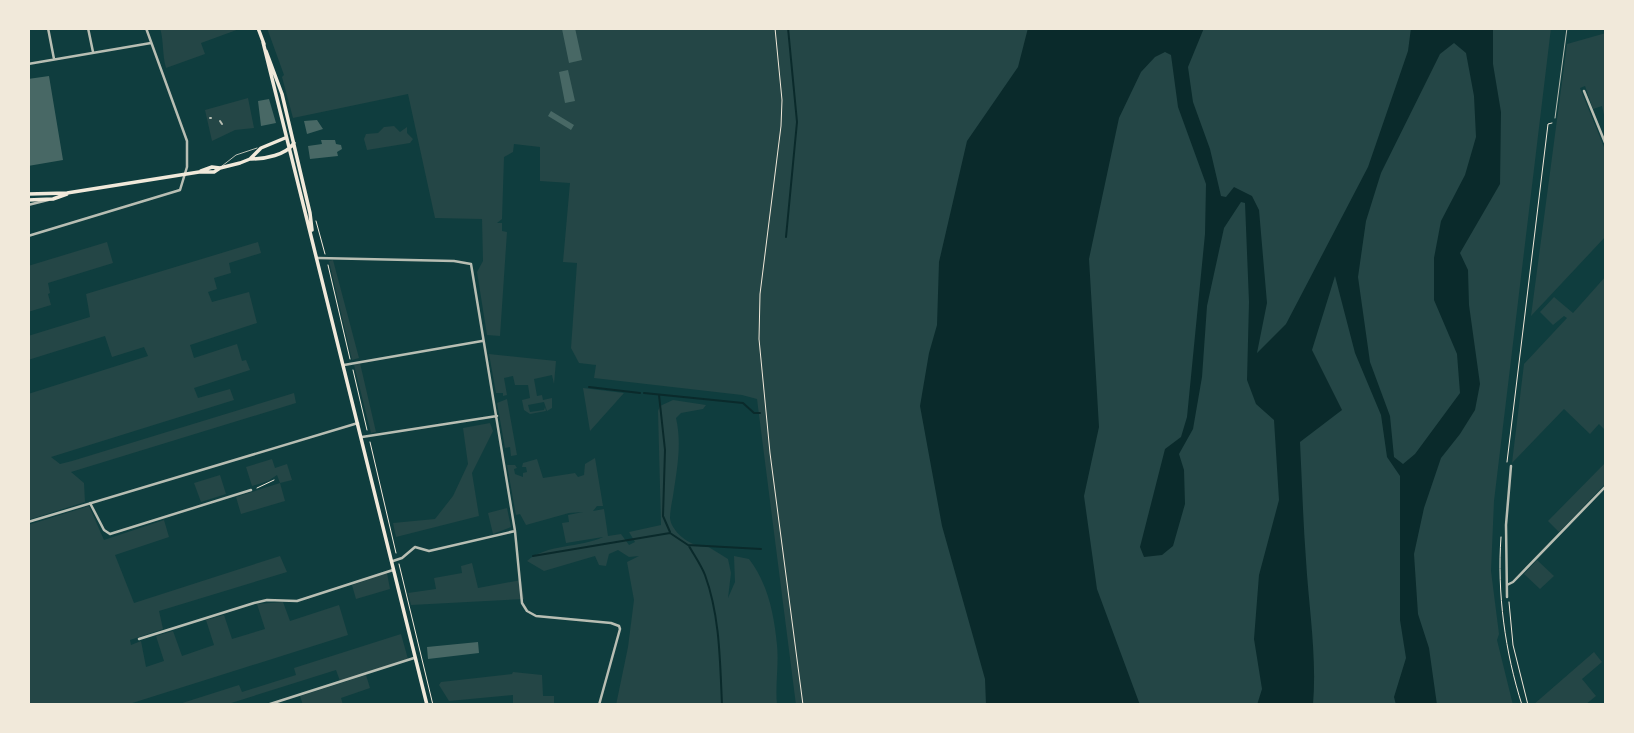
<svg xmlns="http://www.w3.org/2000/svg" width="1634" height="733" font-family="'Asap Condensed',sans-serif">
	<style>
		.green { fill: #244646 }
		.water { fill: #0a2a2b; fill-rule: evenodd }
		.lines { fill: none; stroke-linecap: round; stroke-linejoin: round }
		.stream { stroke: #0a2a2b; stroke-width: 2 }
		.building { fill: #486865 }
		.path { stroke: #f1e9da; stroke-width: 1 }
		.service { stroke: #b8beb3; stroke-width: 1 }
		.pedestrian { stroke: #b8beb3; stroke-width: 2 }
		.minor { stroke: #b8beb3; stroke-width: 2.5 }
		.secondary { stroke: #f1e9da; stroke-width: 3.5 }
	</style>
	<rect width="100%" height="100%" fill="#0f3d3e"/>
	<path class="green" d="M160,28H242L201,43L205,54L166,68C162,54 164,41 160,28Z
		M267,28H1551L1494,501L1491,571L1499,634L1497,640L1513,705H796L757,399L742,395L594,378L596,365L579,363L571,348L577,263L563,262L570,183L540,181V147L514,144L513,152L504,157L502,219L497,223H502V231L507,232L500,336L487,335L477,272L483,261L482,219L435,218L408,94L293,118L282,77L284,75Z
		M1606,33V124L1602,106L1593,109L1585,86L1580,88L1606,152V236L1531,316L1567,44Z
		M248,98L254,128L235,130L212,141L205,110Z
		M394,126L400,132L407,127V133L413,139L410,143L367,150L364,139L366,134L378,133L384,127Z
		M107,242L113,263L48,283L50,293L48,294L51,305L28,312V266Z
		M258,242L261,253L229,263L231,273L214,278L217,289L208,292L212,302L249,292L257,323L190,345L194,358L237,344L242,361L246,360L250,370L194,388L198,398L230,389L234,400L51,457L60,464L72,461L294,393L296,403L71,472L84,483L85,502L28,520V394L148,356L144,347L112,357L105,336L28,360V336L90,317L86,294Z
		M333,260L359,358L352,360L329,261Z
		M1606,276V431L1599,424L1590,434L1564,409L1512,463L1524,364L1567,318L1564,316L1553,325L1540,312L1554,297L1573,313Z
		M489,354L556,361L554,384L552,375L534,379L537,396L542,395L543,400L552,398V408L547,411L544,402L528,405L530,412L544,410L545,407L546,411L530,414L524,410L522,400L530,398L528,385H515L513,376L504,378L507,395L503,396V393H496Z
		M360,363L376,432L371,433L354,365Z
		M583,388L624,393L590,431Z
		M507,399L517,455L511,456L510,447L505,448L497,403Z
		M673,400L706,405L703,409L681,413L676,418C682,444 677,469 673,496C672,502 670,511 670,518C671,532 693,549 707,546L728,559L731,573L728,598L735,582L734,556L749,559C768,584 774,614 777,645C779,665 775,685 777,705H616L628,647L634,600L627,562L639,556L629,557L618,550L609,554L606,566L599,565L595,556L544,571L527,561C546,544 580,548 603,537L566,543L562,523L569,522L568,515L583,512L569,513L526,525L520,514L516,515L515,510L507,465H515L517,468L514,469L515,474L523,477V473L527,472L526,467H522L523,463L537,459L543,478L575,473L578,477L584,475L585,464L595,458L603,506H597L593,511L604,509L608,536L621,534L629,545L635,542L629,532L661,525L658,411L660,406Z
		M490,423L493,431L472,473L479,516L396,537L393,523L435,519L453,496L468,464L463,428Z
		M272,459L275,468L287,464L292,480L280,483L285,501L241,514L236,497L280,483L277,475L268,481L252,486L246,467Z
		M1606,462V483L1559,532L1548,521Z
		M220,475L226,494L201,502L194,483Z
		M89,506L104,540L164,520L169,537L115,555L134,603L280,556L287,572L159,611L163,629L130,640L131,645L141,641L146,667L164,661L156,636L173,631L182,656L214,645L206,620L224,615L232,639L265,629L257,604L283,602L290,621L339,605L348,635L126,705H28V525Z
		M507,508L511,527L493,534L488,513Z
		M1537,560L1554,576L1540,589L1524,574Z
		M472,563L478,588L521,580L524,599L411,605L408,593L436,589L434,578L462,573L461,566Z
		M387,573L390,589L356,599L352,585Z
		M401,634L408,659L340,681L336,670L225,705H176L239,685L242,692L296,675L294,668Z
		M1594,652L1602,662L1582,679L1596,696L1585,705H1533Z
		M513,672L542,675L543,696H554V705H513V695L449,701L439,685L441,682L512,674Z
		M366,675L370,688L341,698L343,705H303L300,696Z"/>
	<path class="water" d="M1028,28H1204L1188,67L1193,102L1210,149L1221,196L1226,197L1234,187L1252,196L1259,210L1267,303L1257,353L1286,324L1368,167L1408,51L1411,28H1493V64L1501,112L1500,184L1460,253L1468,270L1469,305L1480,384L1475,410L1460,434L1441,458L1424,508L1414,554L1418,614L1429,648L1437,705H1396L1394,697L1406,658L1400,620V476L1387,457L1381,415L1355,353L1335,276L1312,350L1342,410L1300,442C1302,481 1303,521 1306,560C1309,610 1317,655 1313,705H1257L1262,689L1254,639L1259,575L1279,500L1274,420L1256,404L1247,380L1249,302L1245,203L1241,202L1224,228L1207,306L1202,377L1193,429L1179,454L1184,470L1185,504L1173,546L1162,555L1144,557L1140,547L1165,449L1181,437L1187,417L1205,234L1206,184L1178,107L1171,55L1165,52L1155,57L1141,72L1119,118L1089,259L1099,427L1084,496L1097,589L1140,705H986L985,679L942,526L920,406L929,353L937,325L939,262L967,141L1018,67ZM1454,43L1466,53L1474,96L1476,137L1465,175L1441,221L1434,258V300L1457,354L1460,393L1415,454L1403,464L1394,457L1390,416L1370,362L1358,277L1366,221L1381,173L1440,54Z"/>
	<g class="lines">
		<path class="stream" d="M786,237L797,122L788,28
			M589,387L640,393
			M644,393L743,403L754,413H760
			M659,395L665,450L663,516L670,532
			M689,546C694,555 701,565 705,575C720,616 720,662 722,705
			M533,556L670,533L688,545L761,549"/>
	</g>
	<path class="building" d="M566,28H575L582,60L569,63L562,29Z
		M568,70L575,101L565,103L559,72Z
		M49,76L63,160L28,166V79Z
		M269,99L276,123L261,126L258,101Z
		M551,111L574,125L571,130L548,116Z
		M317,120L323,129L307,134L304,121Z
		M321,140H335L336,144L341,145L342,149L337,152L338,156L310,159L308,146L322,144Z
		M478,642L479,653L428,659L427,647Z"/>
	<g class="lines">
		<path class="path" d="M775,28L782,100L781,126L760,294L759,339L770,453L803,705
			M316,221L325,254
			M328,265L350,359
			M353,370L367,430
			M370,442L396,553
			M1507,462L1548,124L1552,123
			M257,488L274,480
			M1501,537C1497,593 1505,652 1522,705
			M399,564L433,705
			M1509,602L1513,645L1528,705"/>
		<path class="service" d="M1555,118L1567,28
			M222,166L236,155L257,148"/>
		<path class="pedestrian" d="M210,118H211
			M220,121L222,124"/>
		<path class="minor" d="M48,28L54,59
			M88,28L93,52
			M28,64L151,43
			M1584,91L1606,145
			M28,205L48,200
			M28,236L180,190L187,167V141L146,28
			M318,258L454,261L471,264L515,531L522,603L527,611L536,616L611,623L619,626L620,629L599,705
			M344,365L482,341
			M362,437L497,416
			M90,503L104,530L110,534L251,490
			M28,522L358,423
			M393,561L402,558L415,547L429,551L515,531
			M1507,585L1513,582L1606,486
			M1507,597L1506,525L1511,466
			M139,639L254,603L267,600L297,601L393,570
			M267,705L414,658"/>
		<path class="secondary" d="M258,28L264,44
			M263,42L427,705
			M266,51L282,94L310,213L312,230
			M251,159C265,159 286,155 294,143
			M201,171L212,167L220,168
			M28,194L67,193L199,172H214L220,168L240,163L250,159L261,148L285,138
			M28,200L53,199L67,194"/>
	</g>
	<rect width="1634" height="733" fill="none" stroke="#f1e9da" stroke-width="60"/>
</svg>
